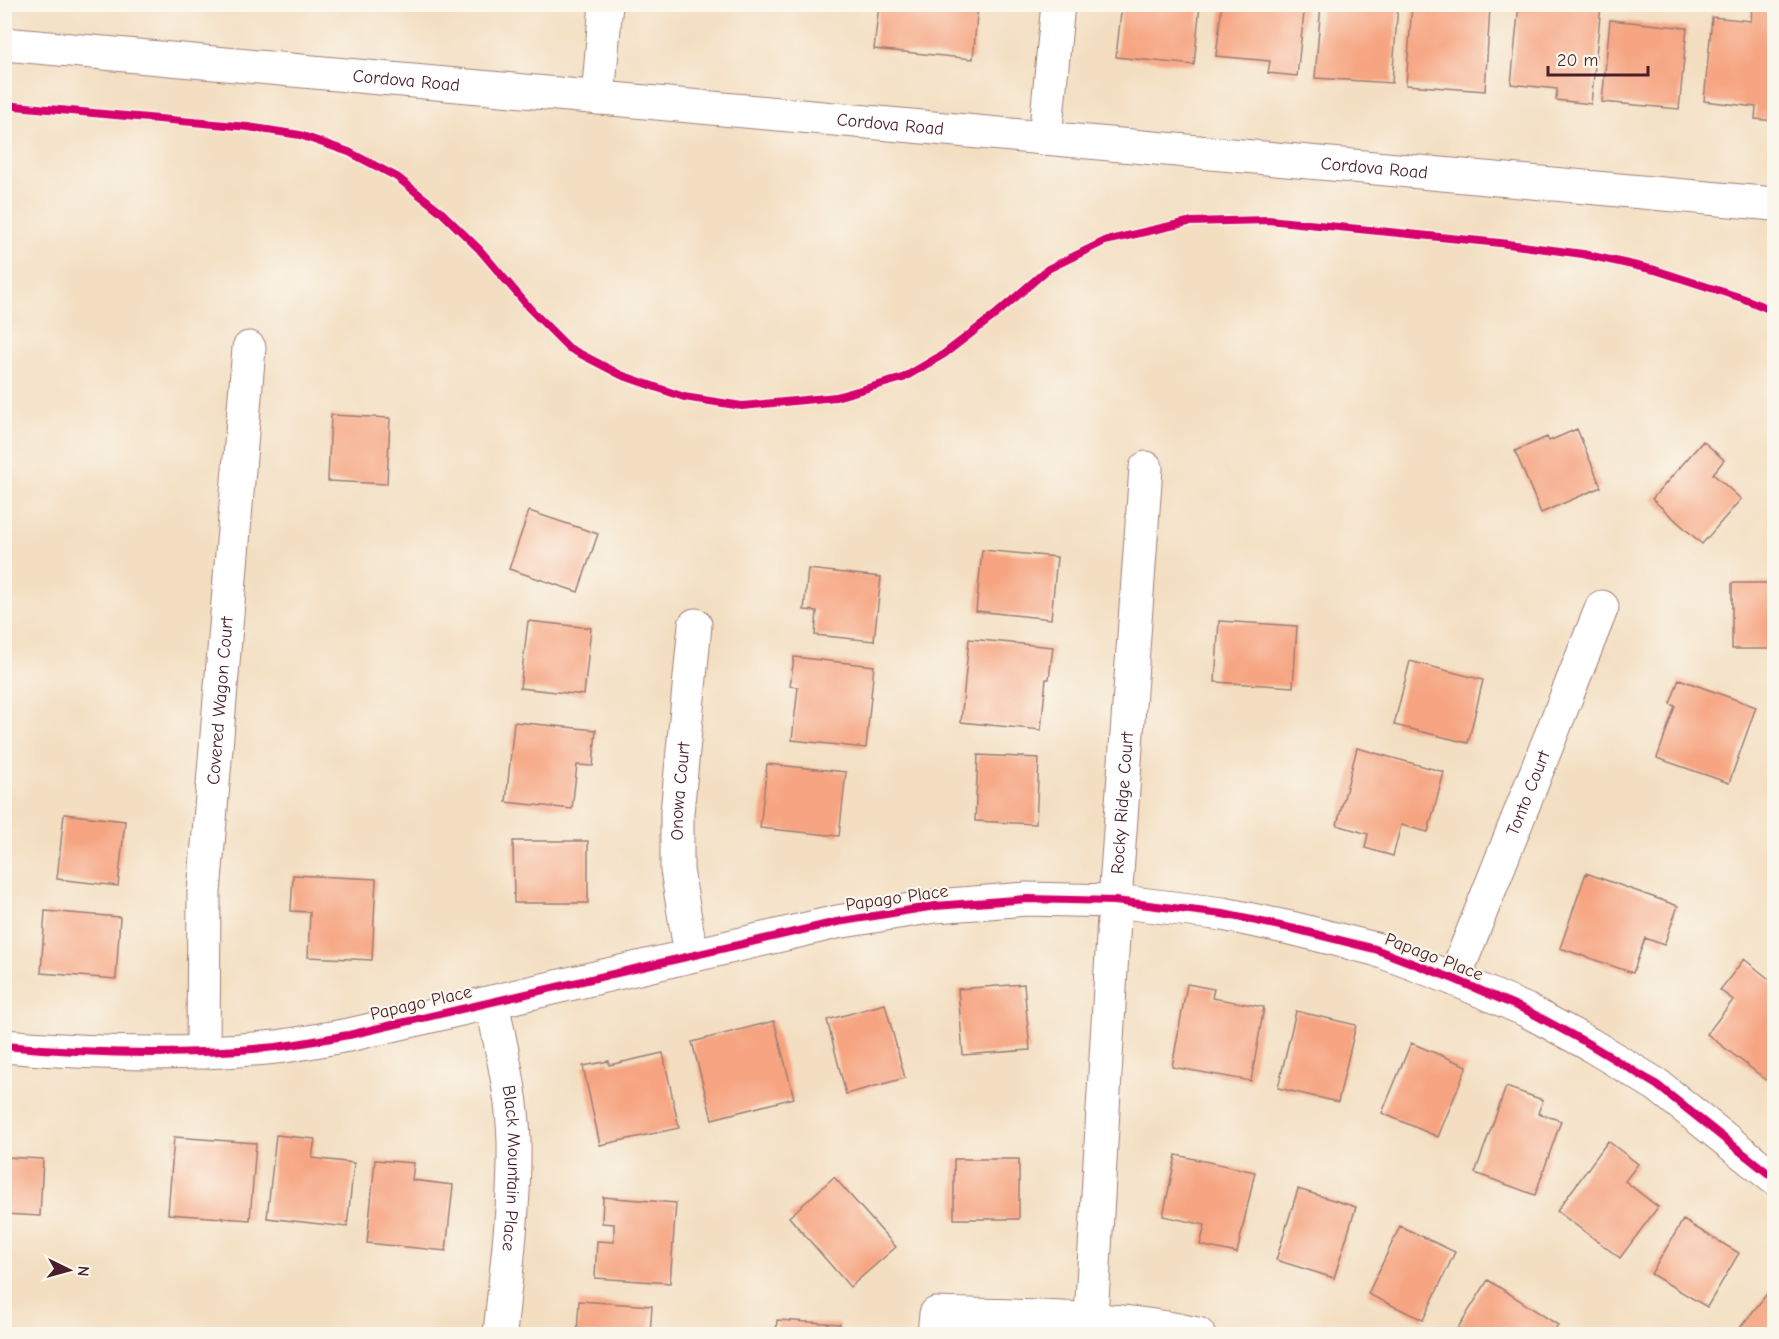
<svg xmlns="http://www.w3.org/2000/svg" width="1779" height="1339" font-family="'Comic Neue',sans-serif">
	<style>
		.building { fill: #f6a481 }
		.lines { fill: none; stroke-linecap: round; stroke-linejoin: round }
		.minor-casing { stroke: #9e7e76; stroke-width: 35 }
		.minor { stroke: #fff; stroke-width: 33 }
		.cycleway-casing { stroke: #fbf7ec; stroke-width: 11 }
		.cycleway { stroke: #d6006c; stroke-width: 8 }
		.labels { text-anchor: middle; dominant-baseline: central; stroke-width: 4.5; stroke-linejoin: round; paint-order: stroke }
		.street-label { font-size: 18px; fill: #4a1f2b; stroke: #fbf7ec }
	</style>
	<rect width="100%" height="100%" fill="#fbf7ec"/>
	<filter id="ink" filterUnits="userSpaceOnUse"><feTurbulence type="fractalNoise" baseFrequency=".0167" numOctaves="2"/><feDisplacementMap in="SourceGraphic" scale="12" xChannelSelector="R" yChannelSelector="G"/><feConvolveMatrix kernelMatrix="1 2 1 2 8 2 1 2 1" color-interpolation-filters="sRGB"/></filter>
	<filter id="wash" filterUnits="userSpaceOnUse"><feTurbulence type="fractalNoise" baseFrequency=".008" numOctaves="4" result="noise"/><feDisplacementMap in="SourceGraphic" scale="24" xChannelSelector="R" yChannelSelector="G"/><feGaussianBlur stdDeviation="1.35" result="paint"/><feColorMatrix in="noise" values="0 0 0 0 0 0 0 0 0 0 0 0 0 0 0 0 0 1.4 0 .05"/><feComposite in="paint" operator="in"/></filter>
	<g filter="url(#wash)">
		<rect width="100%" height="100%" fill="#f3dec1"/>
		<g id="blocks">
			<path class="building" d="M879,4H978L973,59L874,49Z
				M1122,4H1200L1194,65L1116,57Z
				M1222,4H1305L1297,76L1268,73L1270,61L1216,56Z
				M1321,4H1398L1392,83L1315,78Z
				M1412,4H1460L1490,7L1485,91L1406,85Z
				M1519,4H1582L1601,6L1591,104L1556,100L1557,89L1511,84Z
				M1752,6L1774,8V121L1755,119L1756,107L1704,101L1712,17L1751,21Z
				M1610,20L1687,28L1679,109L1602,102Z
				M331,415L390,418L387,484L328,481Z
				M1577,429L1601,487L1541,513L1515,451L1547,437L1549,441Z
				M1703,441L1724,460L1713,474L1741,499L1702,544L1652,499Z
				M529,511L598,534L578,592L509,569Z
				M982,550L1057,557L1051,619L976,611Z
				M808,569L881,577L874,641L815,635L817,611L804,610Z
				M1732,583H1774V649H1732Z
				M528,621L591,628L584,695L520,688Z
				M1219,621L1297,626L1293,687L1215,682Z
				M969,639L1053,647L1049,679H1046L1041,730L961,722Z
				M794,657L874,666L866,748L792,740L798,687L790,686Z
				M1410,661L1483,680L1468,743L1394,725Z
				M1679,679L1756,707L1729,783L1657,758L1675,706L1670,704Z
				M514,722L596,730L593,766L577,765L572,809L506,802Z
				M1357,748L1444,772L1428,832L1401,825L1393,856L1365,848L1368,834L1337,825Z
				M978,755L1039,758L1036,824L975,821Z
				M767,764L846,772L839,836L760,828Z
				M64,814L125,821L118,886L57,879Z
				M513,841H588V903H514Z
				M1586,873L1678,906L1664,945L1645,938L1633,973L1560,948Z
				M293,875L376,879L372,960L308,957L310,912L291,911Z
				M45,911L120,917L116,979L41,973Z
				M1744,959L1774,983V1075L1769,1082L1707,1034L1733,1000L1720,990Z
				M1024,984L1030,1050L963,1055L958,989Z
				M1187,984L1214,989L1212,998L1264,1007L1251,1081L1172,1067Z
				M885,1004L905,1078L846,1094L827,1020Z
				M1296,1011L1356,1025L1338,1102L1278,1088Z
				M774,1021L794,1098L712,1119L692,1042Z
				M1411,1043L1467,1066L1438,1137L1382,1113Z
				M663,1053L679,1128L600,1145L583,1066L609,1061V1065Z
				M1506,1087L1543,1100L1538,1113L1561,1121L1535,1195L1475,1173Z
				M276,1135L315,1139L312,1158L354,1163L347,1227L267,1218Z
				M174,1137L256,1143L250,1220L168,1214Z
				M1608,1141L1638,1164L1625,1181L1658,1207L1620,1258L1557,1211Z
				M1176,1155L1255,1172L1237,1253L1200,1245L1205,1225L1163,1216Z
				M4,1157L43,1159L40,1216L4,1214Z
				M954,1159H1019V1219H954Z
				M375,1160L414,1163L412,1180L453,1185L446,1251L367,1243Z
				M834,1177L896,1247L850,1287L789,1217Z
				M1298,1189L1356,1207L1334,1278L1276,1260Z
				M603,1197L676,1203L670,1283L595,1278L597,1241L614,1242V1224L602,1223Z
				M1683,1220L1739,1253L1707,1307L1651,1274Z
				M1400,1226L1455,1252L1423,1320L1368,1294Z
				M1488,1280L1558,1325L1551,1334H1454Z
				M1774,1285V1334H1735Z
				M579,1301L652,1306L650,1334H577Z
				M777,1320L840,1324L839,1334H776Z"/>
		</g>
	</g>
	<g filter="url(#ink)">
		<use href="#blocks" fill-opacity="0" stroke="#9e7e76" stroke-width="1.5"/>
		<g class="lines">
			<g class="minor-casing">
				<g id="minor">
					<path id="s1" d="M4,44L1774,204"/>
					<path d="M598,98L606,4"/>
					<path d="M1045,138L1058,4"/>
					<path id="s2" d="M691,955L677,870V813L695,625"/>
					<path id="s3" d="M1454,979L1602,607"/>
					<path id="s4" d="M492,1002C501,1048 513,1095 514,1142C515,1206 506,1271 500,1334"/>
					<path d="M4,1046C94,1054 186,1056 276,1047C300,1044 324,1039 349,1035L837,922L935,906L1027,899L1115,901L1223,914L1295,929L1375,949L1454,979L1526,1010L1589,1044L1657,1085L1774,1178"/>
					<path id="s5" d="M203,1052L204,893L249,348"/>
					<path id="s6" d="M1091,1318L1115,901L1146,468"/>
					<path d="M934,1334L936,1314C1024,1317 1111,1315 1198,1334"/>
				</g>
			</g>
			<use href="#minor" class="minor"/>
			<g class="cycleway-casing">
				<path id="cycleway" d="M4,105L248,127L300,135L349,152L397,177L440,211L479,249L533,312L569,348L621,375L684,397L742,406L836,397L903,378L944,354L995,315L1048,269L1105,241L1188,222L1268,220L1500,243L1583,254L1655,270L1742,298L1774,311
					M4,1046C94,1054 186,1056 276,1047C300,1044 324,1039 349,1035L837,922L935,906L1027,899L1115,901L1223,914L1295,929L1375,949L1454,979L1526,1010L1589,1044L1657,1085L1774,1178"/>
			</g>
			<use href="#cycleway" class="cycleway"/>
		</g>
	</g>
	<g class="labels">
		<g class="street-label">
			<text stroke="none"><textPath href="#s1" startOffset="404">Cordova Road</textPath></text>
			<text stroke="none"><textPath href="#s1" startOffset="890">Cordova Road</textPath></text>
			<text stroke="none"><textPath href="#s1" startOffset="1376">Cordova Road</textPath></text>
			<text stroke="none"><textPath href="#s5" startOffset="352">Covered Wagon Court</textPath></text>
			<text stroke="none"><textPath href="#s2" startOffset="165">Onowa Court</textPath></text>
			<text stroke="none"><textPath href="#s3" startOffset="200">Tonto Court</textPath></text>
			<text stroke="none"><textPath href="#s6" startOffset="516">Rocky Ridge Court</textPath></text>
			<text transform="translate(897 898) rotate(-8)">Papago Place</text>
			<text transform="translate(1434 957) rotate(21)">Papago Place</text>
			<text transform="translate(421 1003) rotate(-13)">Papago Place</text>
			<text stroke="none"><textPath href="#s4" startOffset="168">Black Mountain Place</textPath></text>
		</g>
	</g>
	<rect width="1779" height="1339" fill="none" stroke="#fbf7ec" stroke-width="24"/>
	<g transform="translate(69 1270) rotate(95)" stroke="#fbf7ec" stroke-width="4.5" paint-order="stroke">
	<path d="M0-4.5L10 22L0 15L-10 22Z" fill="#4a1f2b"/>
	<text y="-9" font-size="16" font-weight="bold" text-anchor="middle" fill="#4a1f2b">N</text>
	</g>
	<path d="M1548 66v9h100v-9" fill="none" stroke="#4a1f2b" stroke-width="3"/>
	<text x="1557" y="66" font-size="18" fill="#4a1f2b" stroke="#fbf7ec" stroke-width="4.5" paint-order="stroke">20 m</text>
</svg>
